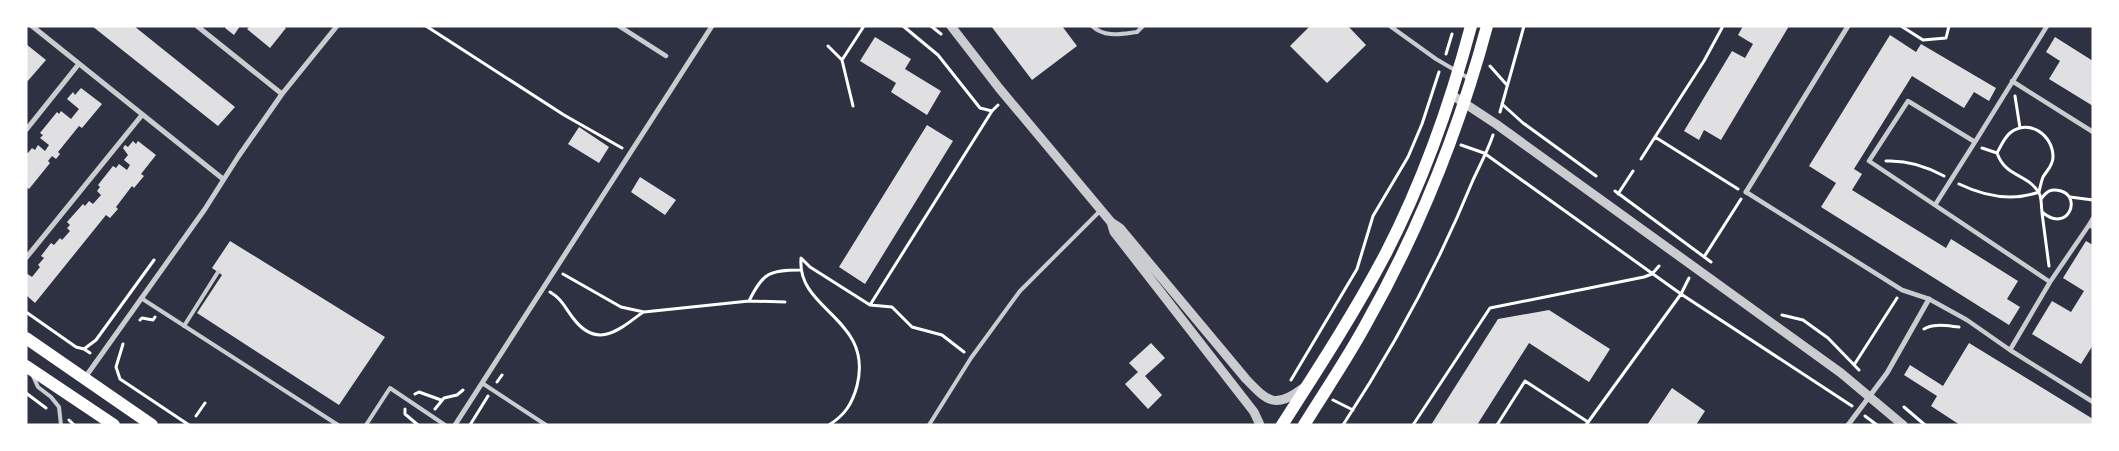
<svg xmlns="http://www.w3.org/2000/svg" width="2119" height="451" font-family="'Sofia Sans Condensed',sans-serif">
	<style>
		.building { fill: #e0e0e3 }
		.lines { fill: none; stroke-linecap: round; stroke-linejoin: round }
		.path { stroke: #fff; stroke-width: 3 }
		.service { stroke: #caccd0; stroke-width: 4 }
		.pedestrian { stroke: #caccd0; stroke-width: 4.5 }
		.minor { stroke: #caccd0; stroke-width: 5 }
		.tertiary { stroke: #caccd0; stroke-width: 9 }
		.primary { stroke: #fff; stroke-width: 12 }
	</style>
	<rect width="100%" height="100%" fill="#2d3142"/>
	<path class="building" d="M92,26H134L235,107L218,126Z
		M227,26H240L234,35L225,28Z
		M250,26H283L286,28L270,48L247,29Z
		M991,26H1062L1077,46L1032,80Z
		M1310,26H1348L1366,45L1327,83L1290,46Z
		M1743,26H1789L1721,140L1704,130L1699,140L1684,131L1732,51L1745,58L1753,44L1738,35Z
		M1890,35L1916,52L1921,44L1996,88L1989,101L1974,92L1964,108L1912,76L1854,169L1862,174L1852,190L1946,248L1951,239L2018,281L2007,299L2020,307L2009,325L1821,207L1836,183L1809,166Z
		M875,37L911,59L905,69L941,91L927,115L891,92L896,83L860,61Z
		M2055,37L2093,61V106L2049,79L2060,61L2046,52Z
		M26,44L46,60L26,83Z
		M81,88L102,104L82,128L79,126L58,152L60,154L56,159L52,156L48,161L50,163L29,189L26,187V152L28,153L32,148L35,150L38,145L45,151L49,145L40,138L43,135L40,133L57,112L59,114L61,111L71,119L79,109L67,99L73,92L75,95Z
		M927,125L953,141L865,284L839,267Z
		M579,127L609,147L599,163L568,144Z
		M133,141L136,144L138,141L156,155L141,174L144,176L134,188L132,186L116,207L118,209L110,218L106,215L35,303L26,295V273L32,277L40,267L38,265L44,258L41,256L51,243L54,245L60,238L62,240L70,231L67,228L70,225L67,222L83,204L85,206L89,201L93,204L101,195L97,191L100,187L98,185L113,166L116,168L119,164L127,170L130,165L124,160L128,155L123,148L125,145L128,147Z
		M640,177L676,200L665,215L631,192Z
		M230,241L385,337L339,405L197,313L222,275L212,268Z
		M2086,241L2093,245V345L2081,364L2032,334L2052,301L2071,312L2084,291L2063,278Z
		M1549,310L1610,349L1589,382L1529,343L1477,425H1431L1498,319Z
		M1151,343L1165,358L1145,376L1162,395L1148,409L1125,384L1138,372L1129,363Z
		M1969,343L2093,419V425H1960L1931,406L1937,396L1904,375L1910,365L1943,386Z
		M1672,388L1705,411L1696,425H1647Z"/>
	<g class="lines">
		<path class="path" d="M426,26L564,115L622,148
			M903,26L938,55L980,108L992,111L998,105
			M931,26L941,34
			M1901,26L1923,40L1946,38L1949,26
			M828,46L842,60L864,26
			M1446,54L1452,34
			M842,60L853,106
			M1490,66L1506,84
			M2015,96L2020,128
			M1502,104L1523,123L1596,176
			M1500,112L1524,26
			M1655,137L1704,61L1723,26
			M1461,145L1484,153L1681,294L1852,406
			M1982,148L1997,153
			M1641,159L1655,137L1738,189
			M1886,161C1907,160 1926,166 1944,176
			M1959,184C1984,196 2011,202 2039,192C2040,188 2041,182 2043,177C2047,170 2053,166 2053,157C2053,135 2029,118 2010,133C2004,138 2001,146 1997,153C2006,178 2027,173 2039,193C2042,198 2041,206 2042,212C2068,234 2082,197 2061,191C2051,188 2047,191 2041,199
			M1615,191L1711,262
			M1618,194L1633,171
			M2070,197L2093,200
			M2042,213L2049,266
			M1704,257L1741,199
			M801,258L810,267L870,305L992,111
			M801,259C797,311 874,318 857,386C852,404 845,415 829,425
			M563,274L621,307L644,312L749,301C763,273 769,270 800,270
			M550,292C562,299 565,308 573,318C597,350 619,330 643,312
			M749,301L785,302
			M870,305L892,307L912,327L942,335L964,352
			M26,312L76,347L84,349L90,353
			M1782,315L1803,320L1828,338L1859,370
			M140,320L142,318L153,320L155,317
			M1924,329C1933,323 1948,326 1959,327
			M123,344L116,367L120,379L189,425
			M84,349L96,340L154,260
			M1854,365L1897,298
			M1291,380L1357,269L1373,216L1408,157L1422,124L1439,72
			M497,382L502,375
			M26,393L46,408
			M415,394L419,392L441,400
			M1333,400L1353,410
			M1904,407L1925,425
			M405,409V414L418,425
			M435,409L444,398L457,395L463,390
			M196,416L205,403
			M1865,416L1877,425
			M69,420L74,425
			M470,425L488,396
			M1343,425C1394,347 1438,266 1473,180C1480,165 1488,150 1493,135
			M1413,425L1490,308L1644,277L1652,274L1659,266
			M1497,425L1525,381L1588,422
			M1586,425L1681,294L1689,278"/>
		<path class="service" d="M1092,26C1105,38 1121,34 1137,32L1143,26
			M1390,26L1436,59L1470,79
			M141,298L338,425
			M184,326L218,272
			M33,376L38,387L51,397L59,407L61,425
			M482,383L546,425
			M366,425L390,388L445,425
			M929,425L971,358L1020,291L1101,210"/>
		<path class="pedestrian" d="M619,26L666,56
			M2047,26L1975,142L1908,101L1869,161L2050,282
			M2012,81L2093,132
			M1746,192L1902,290L1929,299L1967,320L2010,350L2093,402
			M1935,205L1975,142
			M2089,225L2093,218
			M2010,350L2050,282L2089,225L2093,227"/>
		<path class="minor" d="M32,26L223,179
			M197,26L282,94
			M26,130L78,65
			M1746,192L1848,26
			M26,258L142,115
			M84,379L205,209L238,157L282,94L337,26
			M455,425L712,26
			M1848,425L1887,373L1929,299"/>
		<path class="tertiary" d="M951,26L999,88L1111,222L1114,232L1254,412L1260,425
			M1452,95L1496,124L1841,373L1903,425
			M1111,222L1120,228L1246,379C1268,402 1275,409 1303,388"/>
		<path class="primary" d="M26,338L152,425
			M26,366L114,425
			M1282,425C1318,369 1355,312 1386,253C1423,181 1450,105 1471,26
			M1304,425C1325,391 1347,359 1366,324C1419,230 1459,130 1487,26"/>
	</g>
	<rect width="2119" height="451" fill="none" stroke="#ffffff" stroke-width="55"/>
</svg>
